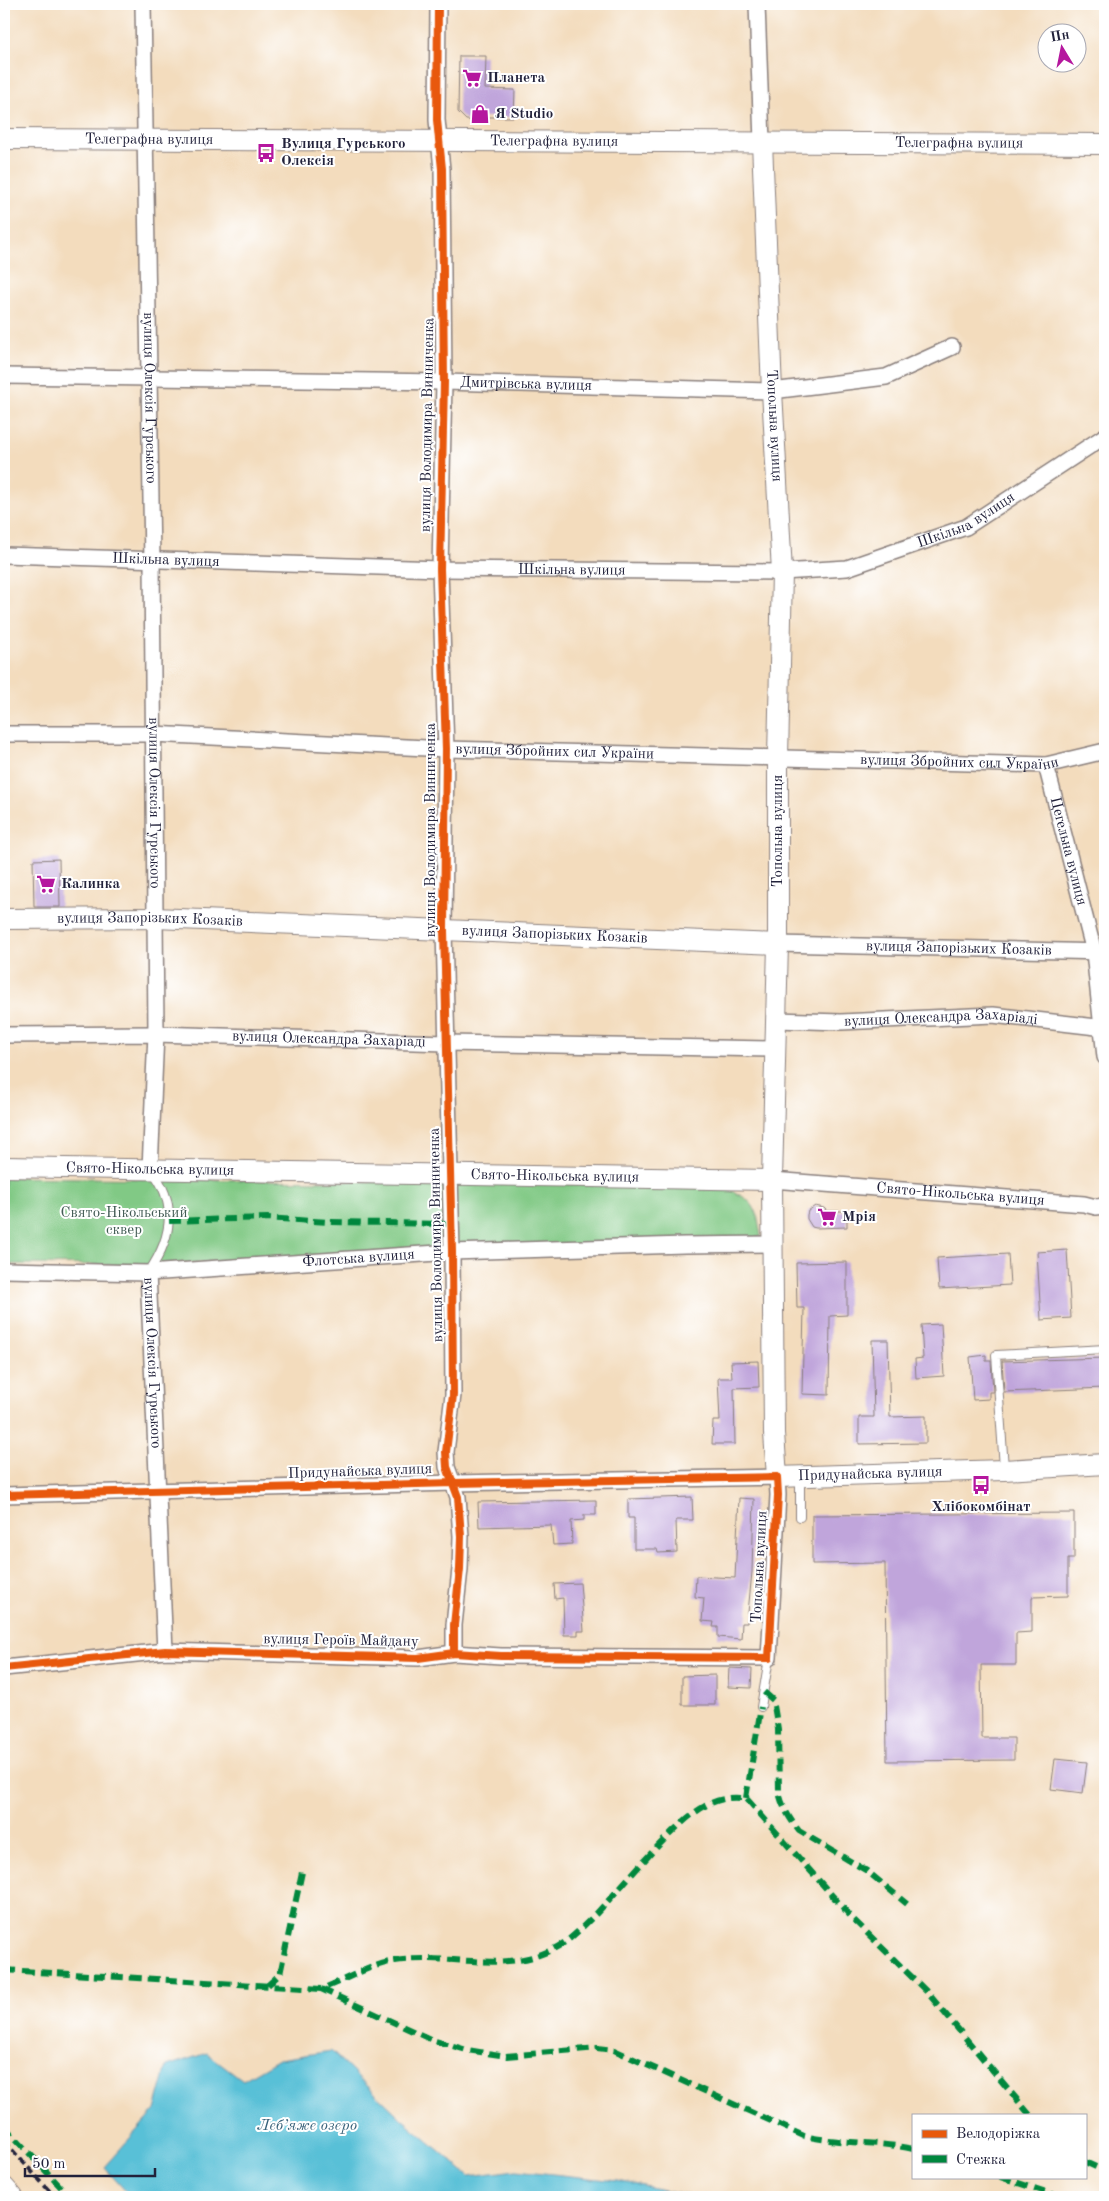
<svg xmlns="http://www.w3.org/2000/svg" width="1109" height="2201" font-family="'Old Standard TT',serif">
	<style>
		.green { fill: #81c985; stroke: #527660 }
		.water { fill: #59c0d7; stroke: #3e7189 }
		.building { fill: #c0a5db }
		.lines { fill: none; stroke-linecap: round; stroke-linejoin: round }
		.lane-casing { stroke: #8a7f7c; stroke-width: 10 }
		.street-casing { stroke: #8a7f7c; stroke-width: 18 }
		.secondary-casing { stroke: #8a7f7c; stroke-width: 22 }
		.lane { stroke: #fff; stroke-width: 8 }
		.street { stroke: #fff; stroke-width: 15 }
		.secondary { stroke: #fff; stroke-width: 20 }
		.rail { stroke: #22223b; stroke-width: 4; stroke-dasharray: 8 4; stroke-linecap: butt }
		.quiet { stroke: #00873e; stroke-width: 6; stroke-dasharray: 12 6; stroke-linecap: butt }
		.cycleway-casing { stroke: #fff; stroke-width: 11 }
		.cycleway { stroke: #e8590c; stroke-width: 8 }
		.labels { text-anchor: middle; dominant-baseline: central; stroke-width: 4; stroke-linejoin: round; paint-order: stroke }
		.poi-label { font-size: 15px; font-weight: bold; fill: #22223b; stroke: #fff; text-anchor: start }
		.street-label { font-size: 15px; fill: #22223b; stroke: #fff }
		.park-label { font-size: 15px; fill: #435c55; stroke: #fff }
		.water-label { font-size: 16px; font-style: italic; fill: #386179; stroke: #fff }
	</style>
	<rect width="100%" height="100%" fill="#fff"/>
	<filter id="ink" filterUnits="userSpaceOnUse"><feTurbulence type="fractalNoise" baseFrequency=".02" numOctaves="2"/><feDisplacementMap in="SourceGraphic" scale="10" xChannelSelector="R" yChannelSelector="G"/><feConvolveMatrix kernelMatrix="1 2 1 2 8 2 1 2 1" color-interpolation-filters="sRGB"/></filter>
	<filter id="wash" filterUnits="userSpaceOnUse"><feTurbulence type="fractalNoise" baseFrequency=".0096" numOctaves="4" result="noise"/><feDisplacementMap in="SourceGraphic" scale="20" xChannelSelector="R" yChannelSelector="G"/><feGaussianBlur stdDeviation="1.12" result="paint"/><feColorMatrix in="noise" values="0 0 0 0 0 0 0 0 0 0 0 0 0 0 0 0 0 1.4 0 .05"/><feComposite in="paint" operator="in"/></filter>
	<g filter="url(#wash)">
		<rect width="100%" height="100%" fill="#f3dcbd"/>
		<path class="green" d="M4,1177L722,1186C754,1201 756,1203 761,1237L138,1265L4,1264Z"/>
		<path class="water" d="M331,2051L402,2119L469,2176L516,2170L617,2181L702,2197H131L104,2167L155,2110L167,2066L207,2053L243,2080L279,2059Z"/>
		<g id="blocks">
			<path class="building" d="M459,56H486L485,89L515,90L514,117H482V121L466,120L458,112Z
				M59,859L60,907H34L33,860Z
				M815,1206L824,1208L827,1211H847V1227L816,1228L812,1227L807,1219V1215L808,1211Z
				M1067,1250L1071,1318L1041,1320L1037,1252Z
				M1008,1254L1010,1285L939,1289L937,1258Z
				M847,1262V1315L830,1316L829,1395L802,1394L804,1308H797L796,1263Z
				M941,1324L944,1376L916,1378L915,1359L923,1358L921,1325Z
				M872,1340H888L890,1417L926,1416V1443L859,1444V1417H874Z
				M986,1355V1361H991L993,1392H989V1399L973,1400L970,1357Z
				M1105,1358V1388L1004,1392L1002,1361Z
				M758,1361L759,1387L734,1388L735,1444H712L713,1421H720L718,1378H732L731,1362Z
				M692,1497L693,1520H676L677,1552L658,1553L657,1549H634V1518H628V1499Z
				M739,1498L754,1499L752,1572L747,1623H742L741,1639L718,1637V1627H713L714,1622L702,1621L704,1598L695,1597L696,1576L735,1578Z
				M596,1500V1515H584V1520L571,1521L572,1544L553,1545L551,1525L479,1527L478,1502Z
				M1074,1513V1559H1068V1596L1032,1597V1632L1016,1633V1665H981L982,1738H1014V1760L887,1761L885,1563L812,1564V1515Z
				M580,1583L584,1631H578V1635H564L563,1598L555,1599L554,1584Z
				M729,1668L752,1669L751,1688L728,1687Z
				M715,1675V1705H682V1676Z
				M1055,1759L1087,1762L1083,1793L1051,1789Z"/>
		</g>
	</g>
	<g filter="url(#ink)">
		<use href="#blocks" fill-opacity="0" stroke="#8a7f7c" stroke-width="1"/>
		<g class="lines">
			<g class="lane-casing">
				<path id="lane" d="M148,1273C171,1240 179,1205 152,1171
					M1004,1468L996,1355L1105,1349
					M800,1517V1477
					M761,1707L769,1658"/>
			</g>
			<g class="street-casing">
				<g id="street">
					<path id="s1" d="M143,4L152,561L156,1034L150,1169"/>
					<path d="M438,4L437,120L442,169L444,382L440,569L446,749L444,930L452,1252L453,1395L446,1452L447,1467L458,1497L461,1536L460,1569L454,1625V1653"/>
					<path d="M757,4L762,142"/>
					<path id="s2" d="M4,376L444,382L772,391L886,377L952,347"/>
					<path id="s3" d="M4,555L440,569L782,572L847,568L966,527L1105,436"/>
					<path id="s4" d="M4,734H152L446,749L1046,765L1105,751"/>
					<path id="s5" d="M1046,765L1094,952L1105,1057"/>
					<path id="s6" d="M778,944L1105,952"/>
					<path id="s7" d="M776,1020L841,1022L993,1015L1105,1028"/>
					<path id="s8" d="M4,1035L156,1034L446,1043L775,1049"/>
					<path id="s9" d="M772,1180L1084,1204L1096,1207L1105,1206"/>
					<path id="s10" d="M4,1270L148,1273L452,1252L685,1245L773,1244"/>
					<path id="s11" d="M148,1273L165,1651"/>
					<path d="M4,1495L454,1483L777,1477L778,1495L769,1658L501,1656L454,1653L418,1658L165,1651L4,1668"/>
				</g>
			</g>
			<g class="secondary-casing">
				<g id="secondary">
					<path id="s12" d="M4,139L1105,144"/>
					<path id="s13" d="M762,142L772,391L782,572L778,758V944L772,1180L774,1433L777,1477L1004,1470L1105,1464"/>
					<path id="s14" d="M4,919L155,918L778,944"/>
					<path id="s15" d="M4,1167L772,1180"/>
					<path d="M4,2187L13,2197"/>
				</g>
			</g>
			<use href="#lane" class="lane"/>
			<use href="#street" class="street"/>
			<use href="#secondary" class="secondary"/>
			<path class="rail" d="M4,2141L55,2197"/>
			<path class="quiet" d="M169,1221L267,1218L327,1222L451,1224
				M764,1692L773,1700L778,1729L779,1792C782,1807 790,1819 799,1831L867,1871L907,1904
				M746,1798L761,1707
				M4,1970L321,1989C346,1980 369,1965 395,1961C451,1952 511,1977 562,1944C575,1936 585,1924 596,1914C622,1886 646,1857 673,1831C688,1817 704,1803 724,1799C731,1797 739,1798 746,1798L853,1919L927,1992L1030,2115
				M268,1985L280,1974L302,1872
				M321,1989L432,2040L467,2050L506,2056L597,2048L614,2050L804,2136C840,2144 877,2141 913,2149
				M4,2126L70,2197
				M1085,2162L1105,2171
				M1000,2177L1061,2197"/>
			<g class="cycleway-casing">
				<path id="cycleway" d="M438,4L437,120L442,169L444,382L440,569L446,749L444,930L452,1252L453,1395L446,1452L447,1467L458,1497L461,1536L460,1569L454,1625V1653
					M4,1495L454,1483L777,1477L778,1495L769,1658L501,1656L454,1653L418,1658L165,1651L4,1668"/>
			</g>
			<use href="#cycleway" class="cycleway"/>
		</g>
	</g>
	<defs>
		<g id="supermarket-bare" transform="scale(1.5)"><path d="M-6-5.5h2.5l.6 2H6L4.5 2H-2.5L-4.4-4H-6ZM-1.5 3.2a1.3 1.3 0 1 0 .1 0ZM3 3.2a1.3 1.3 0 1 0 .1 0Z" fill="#b5179e" stroke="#fff" stroke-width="2.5" paint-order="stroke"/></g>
		<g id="shop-bare" transform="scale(1.5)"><path d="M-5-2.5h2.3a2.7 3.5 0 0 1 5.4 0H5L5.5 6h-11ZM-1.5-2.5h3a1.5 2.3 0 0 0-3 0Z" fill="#b5179e" stroke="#fff" stroke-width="2.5" paint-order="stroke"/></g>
		<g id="bus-bare" transform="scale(1.5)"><path d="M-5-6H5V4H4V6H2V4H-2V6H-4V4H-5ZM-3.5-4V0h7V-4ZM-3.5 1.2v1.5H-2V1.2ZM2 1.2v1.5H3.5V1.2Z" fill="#b5179e" stroke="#fff" stroke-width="2.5" paint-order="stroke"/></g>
	</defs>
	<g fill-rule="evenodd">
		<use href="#supermarket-bare" x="472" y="78"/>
		<use href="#shop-bare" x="480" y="114"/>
		<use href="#bus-bare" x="266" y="153"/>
		<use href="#supermarket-bare" x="46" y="884"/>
		<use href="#supermarket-bare" x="827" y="1217"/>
		<use href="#bus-bare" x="981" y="1485"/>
	</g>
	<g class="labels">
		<g class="poi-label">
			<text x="487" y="78">Планета</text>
			<text x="495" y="114">Я Studio</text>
			<text x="281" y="144">Вулиця Гурського<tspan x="281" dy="17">Олексія</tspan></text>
			<text x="61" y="884">Калинка</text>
			<text x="842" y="1217">Мрія</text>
			<text x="981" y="1507" text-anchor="middle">Хлібокомбінат</text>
		</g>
		<g class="street-label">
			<text stroke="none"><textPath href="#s12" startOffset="145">Телеграфна вулиця</textPath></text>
			<text stroke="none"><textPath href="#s12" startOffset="550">Телеграфна вулиця</textPath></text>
			<text stroke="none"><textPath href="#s12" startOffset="955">Телеграфна вулиця</textPath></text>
			<text stroke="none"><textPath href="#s2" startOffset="522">Дмитрівська вулиця</textPath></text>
			<text stroke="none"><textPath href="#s1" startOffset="394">вулиця Олексія Гурського</textPath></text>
			<text transform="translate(428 425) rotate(-89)">вулиця Володимира Винниченка</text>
			<text stroke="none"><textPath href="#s13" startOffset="284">Топольна вулиця</textPath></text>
			<text stroke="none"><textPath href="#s3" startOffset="972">Шкільна вулиця</textPath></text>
			<text stroke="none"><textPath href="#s3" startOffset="162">Шкільна вулиця</textPath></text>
			<text stroke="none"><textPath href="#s3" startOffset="568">Шкільна вулиця</textPath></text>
			<text stroke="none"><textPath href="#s4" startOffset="551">вулиця Збройних сил України</textPath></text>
			<text stroke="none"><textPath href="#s4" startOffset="956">вулиця Збройних сил України</textPath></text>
			<text stroke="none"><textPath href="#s1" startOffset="799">вулиця Олексія Гурського</textPath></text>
			<text transform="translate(431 830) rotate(-90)">вулиця Володимира Винниченка</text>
			<text transform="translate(778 831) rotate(-90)">Топольна вулиця</text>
			<text stroke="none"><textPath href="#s5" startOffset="89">Цегельна вулиця</textPath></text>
			<text stroke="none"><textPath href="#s14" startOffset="146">вулиця Запорізьких Козаків</textPath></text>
			<text stroke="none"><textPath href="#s14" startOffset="551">вулиця Запорізьких Козаків</textPath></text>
			<text stroke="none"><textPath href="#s6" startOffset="181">вулиця Запорізьких Козаків</textPath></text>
			<text stroke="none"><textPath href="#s7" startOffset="165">вулиця Олександра Захаріаді</textPath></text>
			<text stroke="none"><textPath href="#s8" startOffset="325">вулиця Олександра Захаріаді</textPath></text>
			<text stroke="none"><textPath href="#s15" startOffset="146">Свято-Нікольська вулиця</textPath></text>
			<text stroke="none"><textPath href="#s15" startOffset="551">Свято-Нікольська вулиця</textPath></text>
			<text stroke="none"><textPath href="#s9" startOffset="189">Свято-Нікольська вулиця</textPath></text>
			<text transform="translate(437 1235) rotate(-91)">вулиця Володимира Винниченка</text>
			<text stroke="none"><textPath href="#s10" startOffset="355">Флотська вулиця</textPath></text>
			<text stroke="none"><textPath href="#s11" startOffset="90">вулиця Олексія Гурського</textPath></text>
			<text transform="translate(360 1472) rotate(-2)">Придунайська вулиця</text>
			<text stroke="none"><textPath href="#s13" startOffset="1429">Придунайська вулиця</textPath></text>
			<text transform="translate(760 1567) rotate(-87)">Топольна вулиця</text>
			<text transform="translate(341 1641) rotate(1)">вулиця Героїв Майдану</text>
		</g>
		<g class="park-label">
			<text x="124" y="1213">Свято-Нікольський<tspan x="124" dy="17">сквер</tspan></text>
		</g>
		<g class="water-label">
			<text x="307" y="2126">Леб’яже озеро</text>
		</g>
	</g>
	<rect width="1109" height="2201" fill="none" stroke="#fff" stroke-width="20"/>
	<rect x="912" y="2114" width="175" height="65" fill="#ffffff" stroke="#a7a7b1"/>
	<rect x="922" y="2130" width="25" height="8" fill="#e8590c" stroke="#a7a7b1"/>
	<text x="956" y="2138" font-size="15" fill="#22223b">Велодоріжка</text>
	<rect x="922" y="2155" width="25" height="8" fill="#00873e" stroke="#a7a7b1"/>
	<text x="956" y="2164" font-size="15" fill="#22223b">Стежка</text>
	<g transform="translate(1062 48) rotate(350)"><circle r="24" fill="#ffffff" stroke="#a7a7b1"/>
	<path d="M0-4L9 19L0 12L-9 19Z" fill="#b5179e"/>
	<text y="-8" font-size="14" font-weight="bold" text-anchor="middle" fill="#22223b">Пн</text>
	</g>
	<path d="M25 2168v8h130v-8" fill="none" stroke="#22223b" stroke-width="2.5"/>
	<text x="32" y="2168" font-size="15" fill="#22223b" stroke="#ffffff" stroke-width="4" paint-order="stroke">50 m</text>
</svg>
